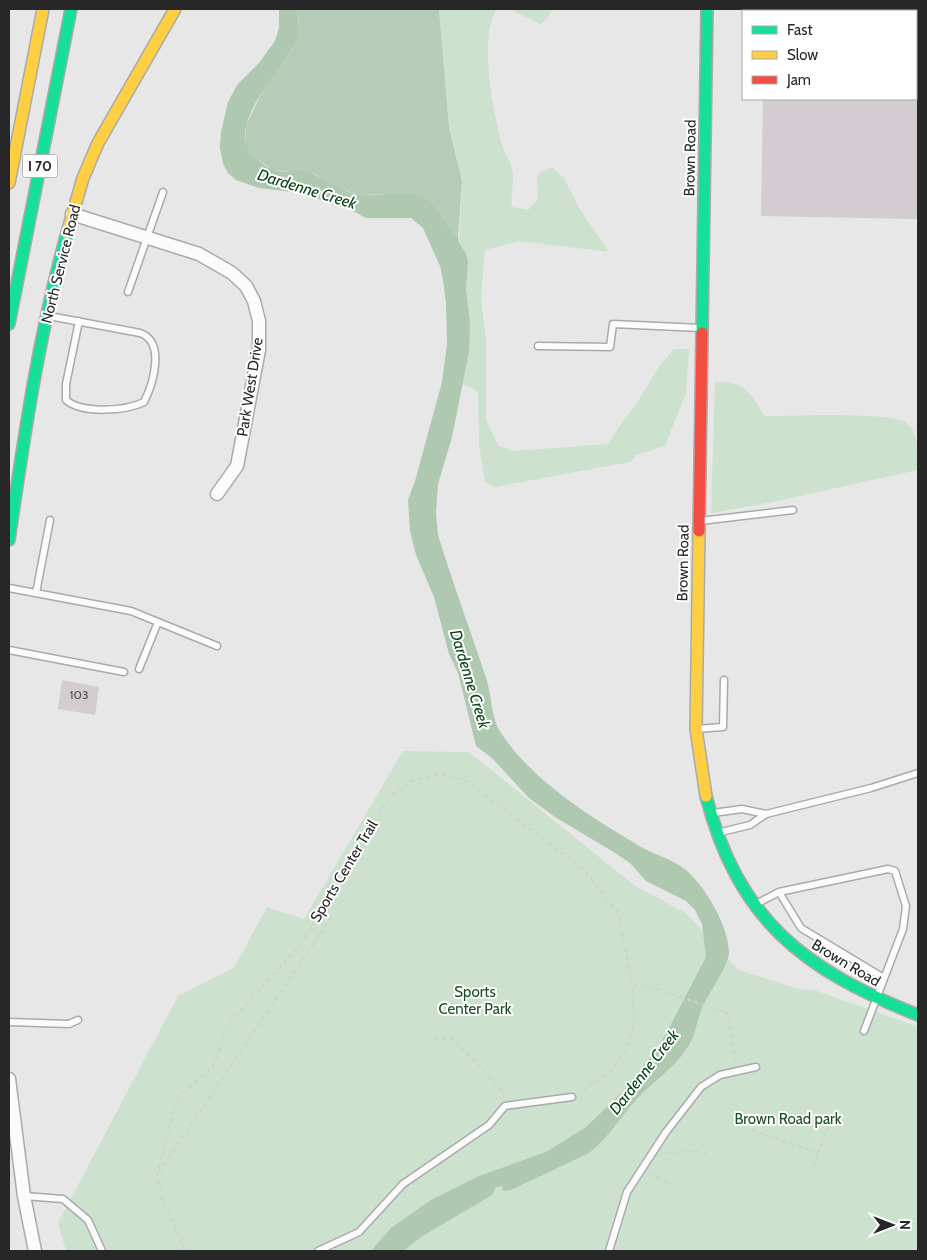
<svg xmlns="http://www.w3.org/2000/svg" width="927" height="1260" font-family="Cabin,sans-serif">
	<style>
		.green { fill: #cde2ce }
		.forest { fill: #b7ccb8 }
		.water { fill: #afc9b1 }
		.building { fill: #d3ccd1 }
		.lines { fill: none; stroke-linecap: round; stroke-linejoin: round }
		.lane-casing { stroke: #aaa; stroke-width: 9 }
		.street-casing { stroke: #aaa; stroke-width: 15 }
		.fast-casing { stroke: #aaa; stroke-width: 14 }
		.slow-casing { stroke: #aaa; stroke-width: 14 }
		.jam-casing { stroke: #aaa; stroke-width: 14 }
		.path { stroke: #d1d2d1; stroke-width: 2; stroke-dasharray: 4 4; stroke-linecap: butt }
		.lane { stroke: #fbfbfb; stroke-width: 6 }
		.street { stroke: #fbfbfb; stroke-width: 12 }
		.fast { stroke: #16e098; stroke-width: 11 }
		.slow { stroke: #ffcf43; stroke-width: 11 }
		.jam { stroke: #f24e42; stroke-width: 11 }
		.labels { text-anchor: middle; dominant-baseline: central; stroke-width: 4; stroke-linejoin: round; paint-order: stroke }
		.number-label { font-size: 12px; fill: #515051 }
		.shield { fill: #fff; stroke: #676867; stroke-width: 1 }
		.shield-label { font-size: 14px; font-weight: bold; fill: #262726 }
		.street-label { font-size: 15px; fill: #262726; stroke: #fff }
		.park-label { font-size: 15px; fill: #174e22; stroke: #fff }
		.water-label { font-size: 16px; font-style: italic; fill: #094418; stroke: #fff }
	</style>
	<rect width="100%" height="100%" fill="#e6e7e6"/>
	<path class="green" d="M439,9H497C479,37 492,104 500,137C502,149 511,161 513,173C514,184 510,195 512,207L528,210L538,199L537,178L539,172L552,168L563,177L581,211L609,252L520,241L485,250L481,297L486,341V420L498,445L513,451L607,444L642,395L660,365L674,349H689L686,393L665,446L637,455L630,462L495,487L485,482L479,444L478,394L473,388L462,385L469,352L466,289L468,262L466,253L459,243L462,181L449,128Z
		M510,9H552L550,14L541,25Z
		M715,382C748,382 748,392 765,416C789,416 891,411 906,423C919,431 918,456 918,470L768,503L711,513Z
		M403,751L469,752L635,886L686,913L738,970L799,989L817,991L918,1027V1251H66L58,1223L178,996L234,968L267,907L304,919Z"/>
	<path class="forest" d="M297,9H439L449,128L462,181L458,237L449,229L433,205L398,194L361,195L350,192L337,188L313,173L273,170L248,152L245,145L246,125L267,82L291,50L299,20Z"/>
	<path class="water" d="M279,9H297C299,21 300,31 295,42C283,69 220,130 256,158C261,162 268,168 275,170C286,174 301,168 312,173C329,182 341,192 361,195C378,197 411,188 424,197C439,206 444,226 458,237L459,243L466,253L468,262L466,289L470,323L469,352L452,437L438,484L436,513L438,535C453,584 471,632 487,681C492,698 491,718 501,733C532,781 596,821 645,849C658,856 674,860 686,870C706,887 729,927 729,953C728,966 709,993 703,1006C697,1018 697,1031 690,1043C677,1067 654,1080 636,1100C620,1117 609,1138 589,1153L511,1190L503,1191L502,1186L496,1187L492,1195L421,1237L403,1251H371L391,1228L431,1200L479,1176L546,1152L586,1127L621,1093L660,1045L706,957L702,924L695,910L686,901L646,881L630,863L615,853L555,817L529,798L492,758L476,746L458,673L449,654L434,597L416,555L410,531L408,500L415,481L442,382L447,344L446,304L443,280L440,266L423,228L411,218H366L353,211L301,193L259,188L236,180L228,173L223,164L220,148L221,132L228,102L237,85L259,63L275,41L279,28Z"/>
	<path class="building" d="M764,9H918V219L761,216L763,99H916V11H764Z
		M62,680L99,687L95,715L58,709Z"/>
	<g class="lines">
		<g class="lane-casing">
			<path id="lane" d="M128,292L163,192
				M49,316L140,333C166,342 153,384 144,402C126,411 82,414 66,400V384L79,321
				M538,346L610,347L613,324L701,328
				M700,521L793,510
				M9,588L131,611L217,646
				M36,593L50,520
				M9,650L124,672
				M139,669L158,622
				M696,729L723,727L724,680
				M713,813L742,809L766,814
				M717,833L750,825L766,814L871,788L918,773
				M779,892L801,928L884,978
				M756,904L779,892L888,869L895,871L906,906L903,929L864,1031
				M9,1022L69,1024L78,1020
				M24,1196L63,1199L88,1220L102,1251
				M318,1251L359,1232L403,1184L489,1125L505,1106L572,1097
				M609,1251L627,1192L666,1132L701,1087L720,1075L756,1067"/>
		</g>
		<g class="street-casing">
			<path id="street" d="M72,214L199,254L232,273L246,286L254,301L259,321V350L237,466L217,494
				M9,1079L24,1196L35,1251"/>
		</g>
		<g class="fast-casing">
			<path id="fast" d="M9,324L71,9
				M702,333L707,9
				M9,540C24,437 39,333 67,233
				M706,796C738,920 804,970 918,1015"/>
		</g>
		<g class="slow-casing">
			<path id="slow" d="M9,183L43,9
				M67,233L83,178L98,143L175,9
				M699,531L696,729L706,796"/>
		</g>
		<g class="jam-casing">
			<path id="jam" d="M699,531L702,333"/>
		</g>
		<path class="path" d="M311,927L319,936
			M633,984L657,989L727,1013L736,1062
			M434,1040L451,1037L503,1091L504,1097
			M752,1130L818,1153L812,1172
			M663,1153L695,1151L707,1154V1152
			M818,1153L831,1120
			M159,1172L333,915
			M649,1174L674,1185
			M184,1251L180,1237L162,1199L157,1174L178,1097L213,1067L227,1026L302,943L356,848L390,797L409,782L441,773L466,781L582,868L618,912L632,984L634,1025L626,1050L610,1072L579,1093"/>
		<use href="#lane" class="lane"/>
		<use href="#street" class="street"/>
		<use href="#fast" class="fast"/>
		<use href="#slow" class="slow"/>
		<use href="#jam" class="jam"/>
	</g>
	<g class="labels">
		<g class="number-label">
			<text x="79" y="694">103</text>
		</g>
		<rect class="shield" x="22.5" y="154.5" width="35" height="23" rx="4"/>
		<g class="shield-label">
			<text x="40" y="166">I 70</text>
		</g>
		<g class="street-label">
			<text transform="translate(690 158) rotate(-89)">Brown Road</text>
			<text transform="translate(61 264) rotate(-76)">North Service Road</text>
			<text transform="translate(250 387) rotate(-81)">Park West Drive</text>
			<text transform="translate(683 563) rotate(-89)">Brown Road</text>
			<text transform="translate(344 871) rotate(-59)">Sports Center Trail</text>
			<text transform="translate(846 963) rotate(31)">Brown Road</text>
		</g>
		<g class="park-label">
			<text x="475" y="992">Sports<tspan x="475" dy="17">Center Park</tspan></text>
			<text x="788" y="1119">Brown Road park</text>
		</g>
		<g class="water-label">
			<text transform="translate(307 189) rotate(17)">Dardenne Creek</text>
			<text transform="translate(470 679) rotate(73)">Dardenne Creek</text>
			<text transform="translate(644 1072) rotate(-52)">Dardenne Creek</text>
		</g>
	</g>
	<rect width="927" height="1260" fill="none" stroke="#262726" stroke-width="20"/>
	<rect x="742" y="10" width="175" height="90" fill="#ffffff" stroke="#a8a9a8"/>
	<rect x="752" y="26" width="25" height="8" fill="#16e098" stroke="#a8a9a8"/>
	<text x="787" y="35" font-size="15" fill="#262726">Fast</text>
	<rect x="752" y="51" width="25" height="8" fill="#ffcf43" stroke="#a8a9a8"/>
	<text x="787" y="60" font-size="15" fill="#262726">Slow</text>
	<rect x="752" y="76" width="25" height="8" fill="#f24e42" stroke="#a8a9a8"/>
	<text x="787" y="85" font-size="15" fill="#262726">Jam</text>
	<g transform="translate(892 1225) rotate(90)" stroke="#ffffff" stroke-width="4" paint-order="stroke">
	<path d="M0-4L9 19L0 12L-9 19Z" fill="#262726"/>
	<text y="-8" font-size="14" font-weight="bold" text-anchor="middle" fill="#262726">N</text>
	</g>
</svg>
